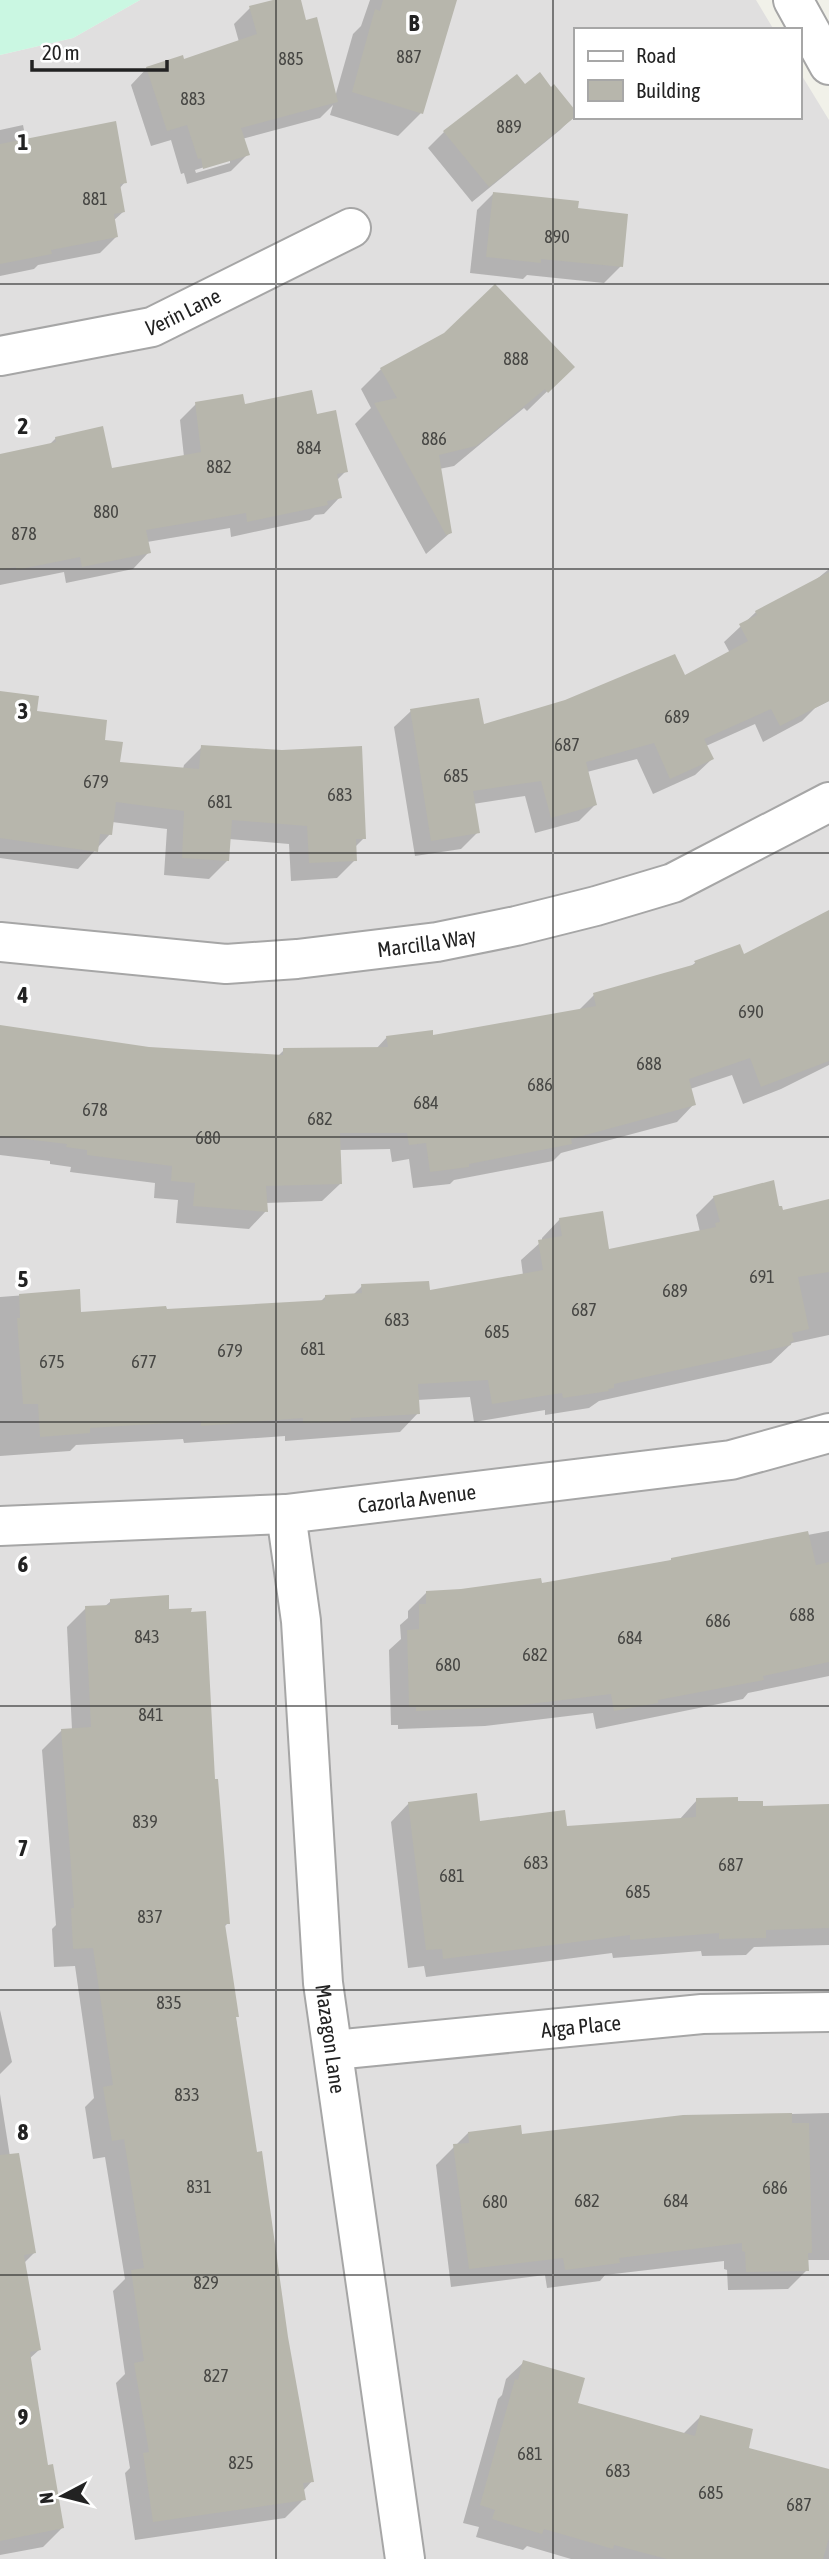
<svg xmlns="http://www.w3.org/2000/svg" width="829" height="2559" font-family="'Asap Condensed',sans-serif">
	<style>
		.residential { fill: #e0dfdf }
		.park { fill: #caf7e2 }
		.shadow { fill: #0003; fill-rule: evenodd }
		.building { fill: #b7b6ac }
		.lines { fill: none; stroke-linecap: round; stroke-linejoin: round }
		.minor-casing { stroke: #a6a6a6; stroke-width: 42 }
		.tertiary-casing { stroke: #a6a6a6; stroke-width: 42 }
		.minor { stroke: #fff; stroke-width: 38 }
		.tertiary { stroke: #fff; stroke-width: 38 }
		.grid { fill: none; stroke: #222; stroke-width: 2; stroke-opacity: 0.55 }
		.labels { text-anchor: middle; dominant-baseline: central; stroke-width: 7; stroke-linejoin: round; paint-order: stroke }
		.number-label { font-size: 18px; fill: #474744 }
		.street-label { font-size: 21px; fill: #222; stroke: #fff }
		.grid-label { font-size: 23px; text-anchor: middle; font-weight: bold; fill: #222; stroke: #fff; stroke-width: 7; stroke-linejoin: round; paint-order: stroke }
	</style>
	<rect width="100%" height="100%" fill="#f1f1e9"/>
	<path class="residential" d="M140,0H756L774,30H575V117H799V71L829,120V2559H0V55L73,38Z"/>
	<path class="park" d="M0,0H140L73,38L0,55Z"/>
	<path class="shadow" d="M280,0H299L304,22L335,97L353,34L361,26L370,0H456L421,113L398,136L330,115L333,105L320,118L242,139L248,154L231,171L187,184L184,173L181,174L171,140L151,146L131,85L147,68L183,61L239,42L234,24L250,8ZM230,159V163L196,173L195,170Z
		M554,87L575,115L560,130L472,202L428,148L444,132Z
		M23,125L26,140L125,182L119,189L123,212L113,221L116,237L100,253L38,265L34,269L0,276V130Z
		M493,194L577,210L621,266L604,283L527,275L523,279L470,273L477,210Z
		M445,334L572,367L527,411L524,408L454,466L439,469L450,533L426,554L355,424L371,408L361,389L381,369Z
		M196,404L243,406L316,416L346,471L337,480L340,497L324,514L315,515L310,520L231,537L230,528L147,542L149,552L133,569L66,583L64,572L0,585V456L49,445L56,438L111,470L184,457L180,420Z
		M829,569V701L815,708L802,721L763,742L755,724L706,746L712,759L695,775L653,794L637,759L587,772L595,805L579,821L535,833L525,796L473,804L478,832L461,849L415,856L394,727L411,711L482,726L684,678L730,653L724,642L756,612L812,583Z
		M0,693L35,712L103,741L118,763L183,769L184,765L202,747L364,838L355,847V860L337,878L291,881L289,844L229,839L228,860L209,879L164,875L167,829L112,822L110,834L78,869L0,858Z
		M829,912V1065L781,1089L743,1104L732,1075L690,1089L694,1104L677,1122L561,1153L553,1161L454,1180L450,1184L413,1188L409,1159L392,1162L390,1149L339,1150L340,1184L322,1201L266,1203V1211L249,1229L176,1223L178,1200L154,1198L155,1183L70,1172L71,1167L50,1164V1161L0,1155V1028L149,1048L278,1056L284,1050L376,1049L387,1037H432L578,1011L594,995L690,967L695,963L743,956Z
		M714,1197L778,1208L782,1212L829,1201V1335L792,1343L771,1363L599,1401L589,1408L545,1415V1410L474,1422L470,1397L417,1400L418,1413L400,1432L285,1441V1436L184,1443L183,1439L76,1445L70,1451L0,1456V1297L78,1291L80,1314L320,1302L326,1296L353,1295L362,1286L428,1292L523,1275L521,1260L542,1241V1238L560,1219L607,1251L700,1232L696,1215Z
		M829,1531V1676L748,1693L743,1699L596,1729L593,1713L485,1726L398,1729V1725H391L389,1650L401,1639L400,1625L408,1618V1611L427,1592L540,1585Z
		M111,1601L168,1611L213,1781L228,1923L223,1928L255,2154L312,2481L303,2491L304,2499L285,2518L135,2540L125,2473L130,2468L116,2383L125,2374L113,2291L125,2279L105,2157L93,2159L85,2107L94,2098L75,1966L54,1967L52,1929L56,1925L42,1750L61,1731L72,1730L67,1627L86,1608L104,1607Z
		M697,1800L737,1803L761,1808L829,1806V1945L754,1947L746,1955L702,1956L701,1951L613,1958L612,1953L426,1977L424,1966L408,1968L391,1822L409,1803L479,1823L566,1828L679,1820Z
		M0,2010L12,2062L0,2074Z
		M0,2094L15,2188L35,2252L24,2263L39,2350L29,2359L46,2467L62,2528L43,2547L0,2555Z
		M829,2113V2260H807V2270L788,2289L728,2290L727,2270L724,2269V2261L605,2275L600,2281L547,2288L545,2275L451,2287L436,2165L468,2133L520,2136L683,2117Z
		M524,2362L576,2404L683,2434L700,2417L746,2449L829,2471V2559H571L527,2546L523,2550L476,2537L479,2527L463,2523L498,2399L502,2395L506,2379Z"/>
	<path class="building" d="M273,0H301L306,20L317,17L338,102L241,128L250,155L203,169L201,158L198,159L187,125L167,131L146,67L183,55L184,59L257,34L249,6Z
		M383,0H457L423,114L352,92L375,9L380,11Z
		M540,72L551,87L554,84L575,110V117L489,187L443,131L517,74L525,84Z
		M116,121L127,183L120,184L125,212L114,214L118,237L51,250L52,254L0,264V144Z
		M493,192L579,201L578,208L628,214L623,267L541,259V263L486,257Z
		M495,284L575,367L548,393L545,389L476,446L439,455L452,533L446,535L374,403L397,398L380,368L444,333Z
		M312,390L317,414L336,410L348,472L337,474L342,498L327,501L328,505L247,522L246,513L146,530L151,553L82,567L80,557L16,570V567L0,570V454L56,442L55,437L103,426L112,468L201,452L195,402L243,394L245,404Z
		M829,572V701L780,726L771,709L704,739L714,759L670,779L654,743L586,762L597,805L551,818L541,781L473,791L480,833L431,841L410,709L479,698L484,724L565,700L675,654L685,675L748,641L739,624L757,615L755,611Z
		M0,691L39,696L37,711L107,720L105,740L123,742L120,762L199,769L201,745L282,750L362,746L366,839H356L357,861L309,863L307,826L232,820L229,861L182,858L184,811L116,802L112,835L100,834L98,852L0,838Z
		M829,910V1061L761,1087L750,1058L689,1079L696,1105L571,1139L572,1144L469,1164V1167L430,1172L426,1143L409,1145L407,1133H340L342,1184L266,1186L268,1212L193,1206L195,1183L171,1181L172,1166L87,1155V1150L66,1147L67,1144L0,1136V1025L149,1047L283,1055V1048L388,1047L386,1036L433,1030V1035L596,1006L593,993L696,964L694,961L740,944L744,954Z
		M774,1180L779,1206H782L783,1210L829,1199V1272L798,1277L809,1329L792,1333L794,1341L790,1342L791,1345L614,1384V1388L608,1389L609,1391L563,1398L562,1393L492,1404L488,1380L418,1384L420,1414L351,1418V1421L303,1423V1418L201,1426V1421L90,1428V1433L40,1437L38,1404H23L17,1318H20L19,1294L80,1289L81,1312L166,1306L167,1309L325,1300V1295L362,1293L361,1284L429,1281L430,1290L543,1270L538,1240L562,1236L559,1218L603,1211L609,1249L716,1227L715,1223L720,1222L713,1196Z
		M808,1531L816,1565L829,1562V1662L763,1676L764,1680L658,1700V1703L614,1711L611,1694L505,1707L416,1711V1707H409L407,1630L419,1629V1604H426V1591L461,1589L541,1578L542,1583L671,1560V1558Z
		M169,1595V1609L192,1608L191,1612L206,1611L215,1779H218L230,1924H225L239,2017H236L257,2152L262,2151L288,2337L314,2482L303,2483L306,2500L153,2522L143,2453L149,2452L134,2363L144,2361L131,2270L144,2268L124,2139L112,2141L103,2087L113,2085L93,1948L73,1949L71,1908H74L61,1729L91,1727L85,1606L110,1605V1599Z
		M477,1793L480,1821L565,1810L567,1826L696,1817V1798L738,1797V1801H763V1806L829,1804V1928L766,1930V1938L719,1939V1933L630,1940V1935L443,1959L442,1949L426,1950L408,1802Z
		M792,2113V2123H809L812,2253H808L809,2271L746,2272L745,2252L742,2251V2243L619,2258L620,2263L565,2270L563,2258L469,2269L453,2144L469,2143L468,2132L521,2125L522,2134L683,2115Z
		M19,2153L36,2253L24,2255L41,2350L30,2352L48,2465L53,2464L64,2528L0,2541V2155Z
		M523,2360L585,2378L578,2403L695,2436L700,2415L753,2429L749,2448L829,2469V2538L823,2559H667L614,2545L613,2549L544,2529L542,2534L492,2519L495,2510L480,2505L515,2379L518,2380Z"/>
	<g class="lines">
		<g class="minor-casing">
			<g id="minor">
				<path id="s1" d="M0,356L152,327L351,228"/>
				<path id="s2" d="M0,942L226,964L297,959L437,942L516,926L596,906L673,883L829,802"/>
				<path id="s3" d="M286,1514L301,1621L323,1983L405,2559"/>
				<path id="s4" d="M0,1526L286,1514L731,1460L829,1433"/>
				<path id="s5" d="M334,2050L702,2014L829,2012"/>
			</g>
		</g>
		<g class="tertiary-casing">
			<path id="tertiary" d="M793,0L829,65"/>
		</g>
		<use href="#minor" class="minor"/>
		<use href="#tertiary" class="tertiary"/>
	</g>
	<path class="grid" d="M276,0V2559M553,0V2559M0,284H829M0,569H829M0,853H829M0,1137H829M0,1422H829M0,1706H829M0,1990H829M0,2275H829"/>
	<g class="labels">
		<g class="number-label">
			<text x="409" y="56">887</text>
			<text x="291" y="58">885</text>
			<text x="193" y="98">883</text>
			<text x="509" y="126">889</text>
			<text x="95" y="198">881</text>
			<text x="557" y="236">890</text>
			<text x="516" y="358">888</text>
			<text x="434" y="438">886</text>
			<text x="309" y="447">884</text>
			<text x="219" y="466">882</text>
			<text x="106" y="511">880</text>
			<text x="24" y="533">878</text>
			<text x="677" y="716">689</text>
			<text x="567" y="744">687</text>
			<text x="456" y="775">685</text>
			<text x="96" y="781">679</text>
			<text x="340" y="794">683</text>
			<text x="220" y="801">681</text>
			<text x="751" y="1011">690</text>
			<text x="649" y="1063">688</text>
			<text x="540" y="1084">686</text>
			<text x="426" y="1102">684</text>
			<text x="95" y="1109">678</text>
			<text x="320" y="1118">682</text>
			<text x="208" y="1137">680</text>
			<text x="762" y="1276">691</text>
			<text x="675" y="1290">689</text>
			<text x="584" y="1309">687</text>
			<text x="397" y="1319">683</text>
			<text x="497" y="1331">685</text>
			<text x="313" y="1348">681</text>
			<text x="230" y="1350">679</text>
			<text x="52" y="1361">675</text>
			<text x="144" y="1361">677</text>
			<text x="802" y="1614">688</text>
			<text x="718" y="1620">686</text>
			<text x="147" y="1636">843</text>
			<text x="630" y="1637">684</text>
			<text x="535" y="1654">682</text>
			<text x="448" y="1664">680</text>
			<text x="151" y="1714">841</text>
			<text x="145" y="1821">839</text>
			<text x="536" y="1862">683</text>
			<text x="731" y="1864">687</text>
			<text x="452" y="1875">681</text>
			<text x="638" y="1891">685</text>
			<text x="150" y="1916">837</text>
			<text x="169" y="2002">835</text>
			<text x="187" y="2094">833</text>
			<text x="199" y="2186">831</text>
			<text x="775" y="2187">686</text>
			<text x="587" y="2200">682</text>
			<text x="676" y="2200">684</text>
			<text x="495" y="2201">680</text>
			<text x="206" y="2282">829</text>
			<text x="216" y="2375">827</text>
			<text x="530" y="2453">681</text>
			<text x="241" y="2462">825</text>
			<text x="618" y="2470">683</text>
			<text x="711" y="2492">685</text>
			<text x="799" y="2504">687</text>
		</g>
		<g class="street-label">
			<text stroke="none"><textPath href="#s1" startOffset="189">Verin Lane</textPath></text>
			<text stroke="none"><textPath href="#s2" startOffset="429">Marcilla Way</textPath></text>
			<text stroke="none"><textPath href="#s4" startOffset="418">Cazorla Avenue</textPath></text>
			<text stroke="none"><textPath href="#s5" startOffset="248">Arga Place</textPath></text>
			<text stroke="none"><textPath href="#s3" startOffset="527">Mazagon Lane</textPath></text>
		</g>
	</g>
	<g class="grid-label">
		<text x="414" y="31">B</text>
		<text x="23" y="150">1</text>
		<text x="23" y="434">2</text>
		<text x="23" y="719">3</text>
		<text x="23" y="1003">4</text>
		<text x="23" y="1287">5</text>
		<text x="23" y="1572">6</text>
		<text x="23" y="1856">7</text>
		<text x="23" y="2140">8</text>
		<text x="23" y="2425">9</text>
	</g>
	<rect x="574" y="28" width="228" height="91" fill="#ffffff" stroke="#a7a7a7" stroke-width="2"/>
	<rect x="588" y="51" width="35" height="10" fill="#ffffff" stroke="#a7a7a7" stroke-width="2"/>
	<text x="636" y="63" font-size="21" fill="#222222">Road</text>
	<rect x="588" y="80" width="35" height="21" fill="#b7b6ac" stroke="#a7a7a7" stroke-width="2"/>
	<text x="636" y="98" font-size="21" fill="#222222">Building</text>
	<g transform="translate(63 2496) rotate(263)" stroke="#ffffff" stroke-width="5" paint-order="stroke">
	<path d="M0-5L12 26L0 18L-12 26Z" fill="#222222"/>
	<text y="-10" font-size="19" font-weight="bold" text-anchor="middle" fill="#222222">N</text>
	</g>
	<path d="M32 60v10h135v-10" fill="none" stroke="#222222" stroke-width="3.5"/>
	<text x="42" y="60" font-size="21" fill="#222222" stroke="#ffffff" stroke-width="5" paint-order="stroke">20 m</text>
</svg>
